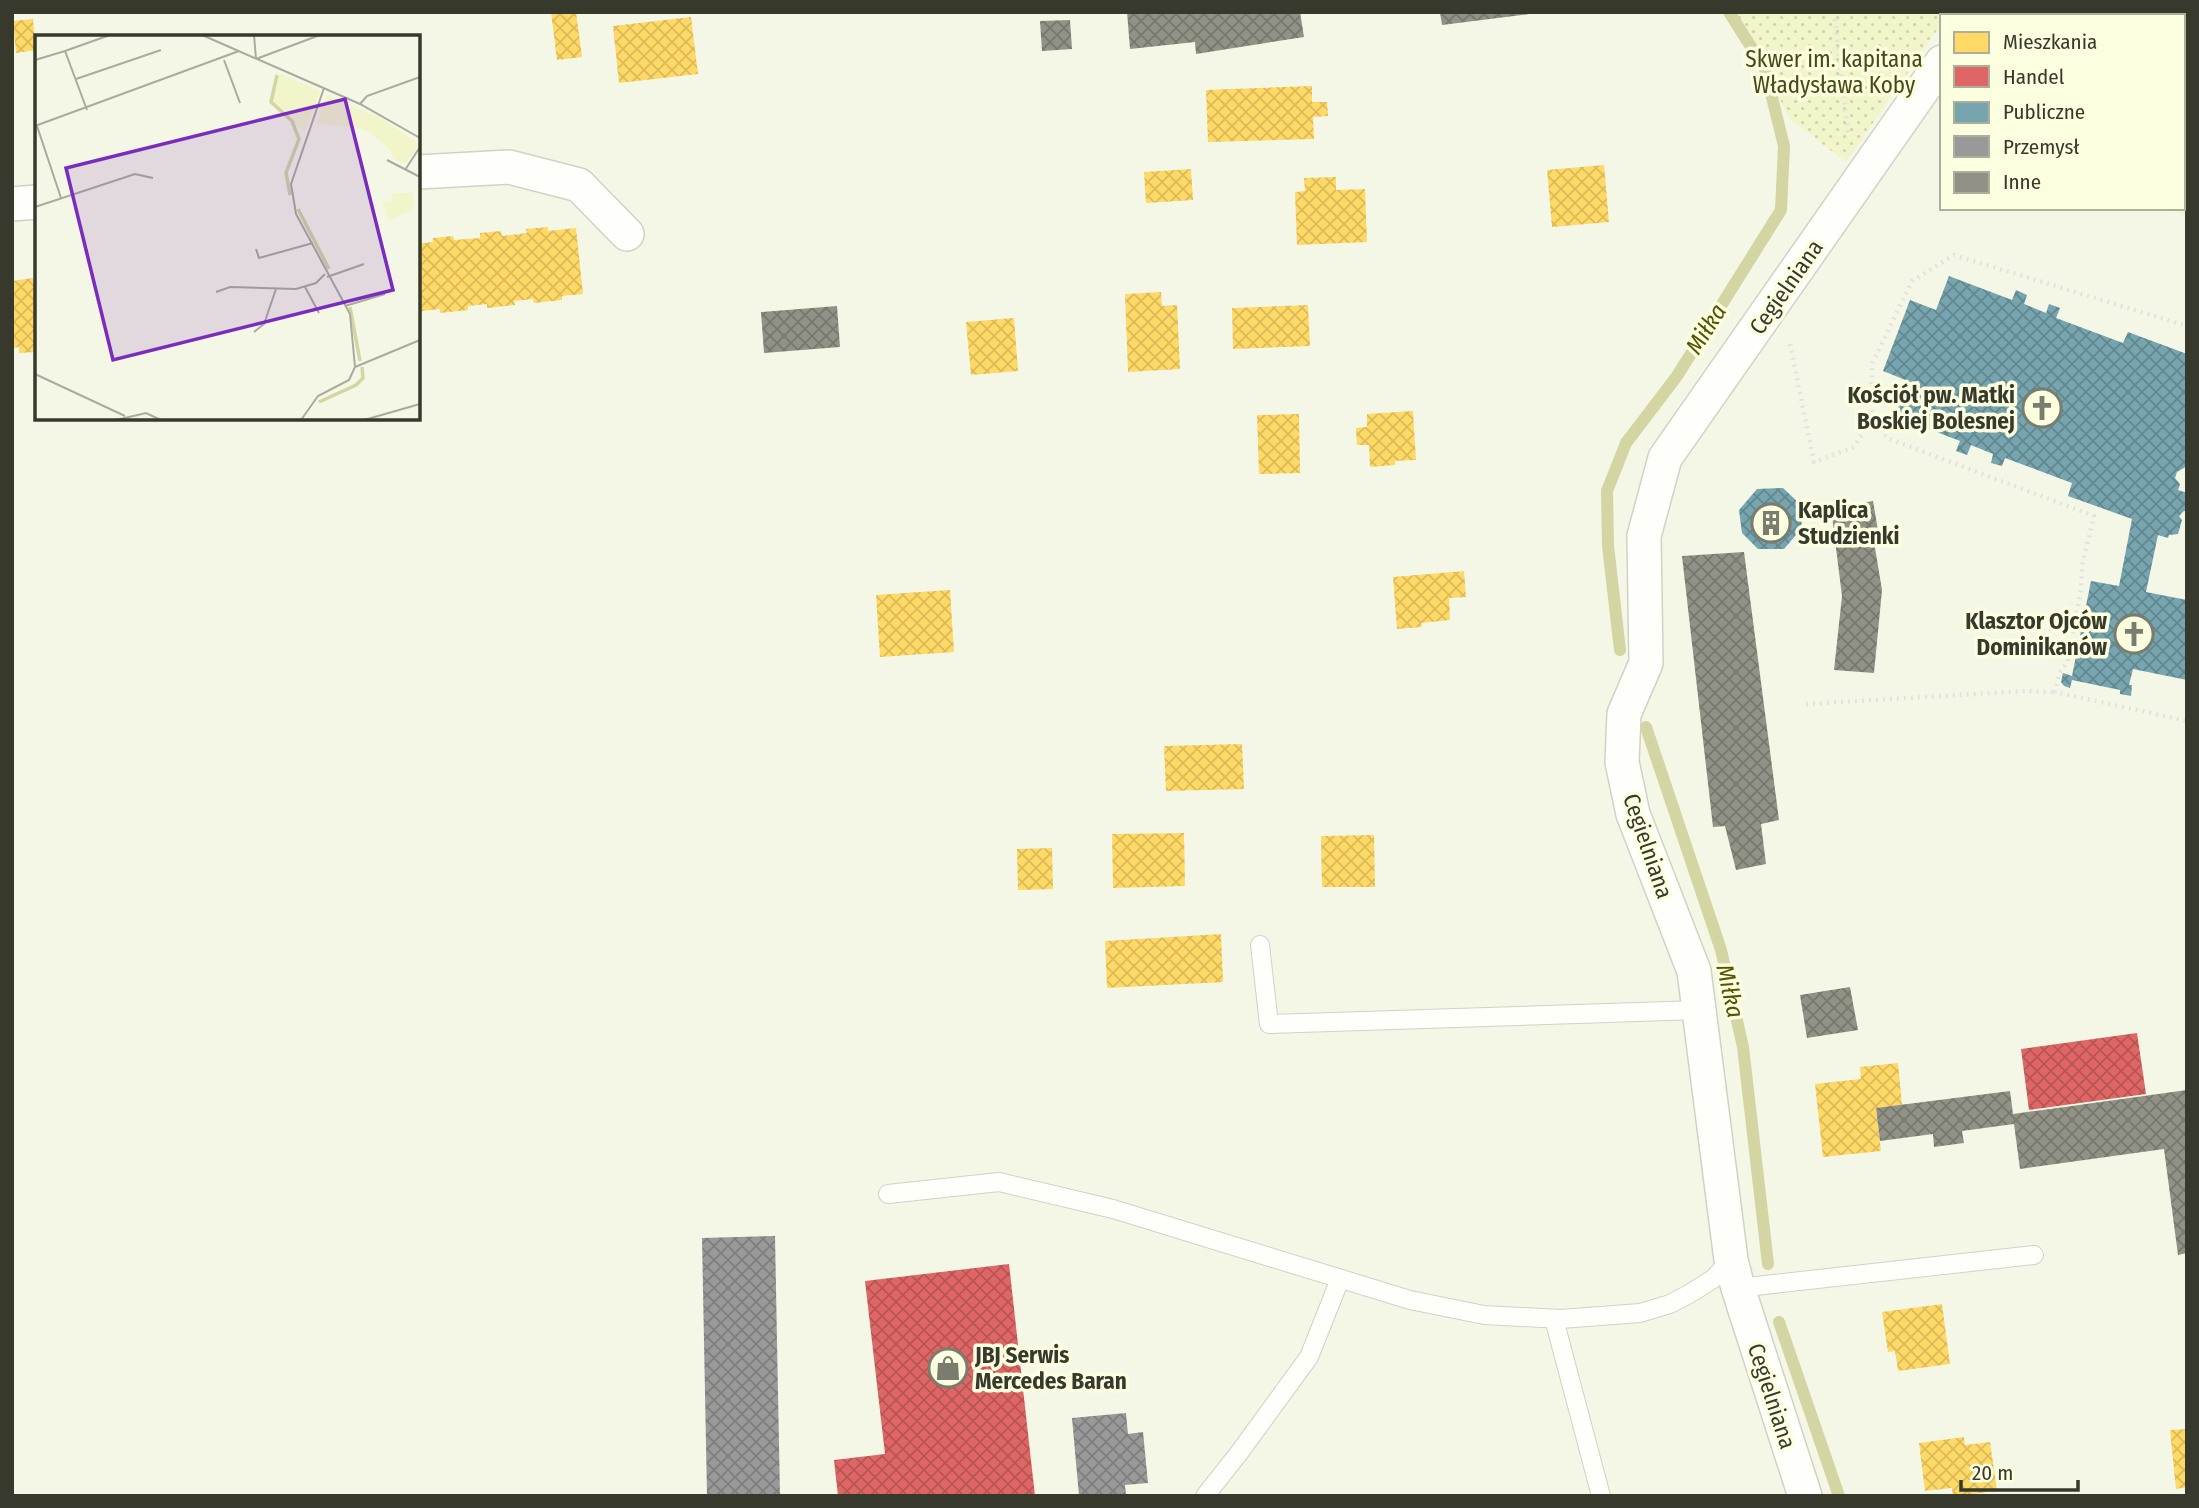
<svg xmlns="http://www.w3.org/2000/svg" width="2199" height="1508" font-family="'Fira Sans Condensed',sans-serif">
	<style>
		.grass { fill: url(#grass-dots) }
		.homes { fill: url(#homes-cross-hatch) }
		.shops { fill: url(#shops-cross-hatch) }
		.public { fill: url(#public-cross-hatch) }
		.industry { fill: url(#industry-cross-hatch) }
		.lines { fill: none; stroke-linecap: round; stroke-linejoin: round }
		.stream { stroke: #d3d5a2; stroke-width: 12 }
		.building { fill: url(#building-cross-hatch) }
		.lane-casing { stroke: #d1d2c4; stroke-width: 20 }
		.street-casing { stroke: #d1d2c4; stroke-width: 36 }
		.path { stroke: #e2e3de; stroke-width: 4.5; stroke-dasharray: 2 5; stroke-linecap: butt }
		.lane { stroke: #fefefb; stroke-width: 18 }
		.street { stroke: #fefefb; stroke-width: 33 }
		.labels { text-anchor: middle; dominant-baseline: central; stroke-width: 7; stroke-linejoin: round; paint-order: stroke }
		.park-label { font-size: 23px; fill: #474916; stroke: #fbfedf }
		.street-label { font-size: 23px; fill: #38392d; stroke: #fbfedf }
		.poi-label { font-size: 23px; font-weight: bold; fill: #38392d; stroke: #fbfedf; text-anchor: end }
		.water-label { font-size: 24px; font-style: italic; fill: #545502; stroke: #fbfedf }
		.inset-river { fill: none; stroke: #d3d5a2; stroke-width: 3.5 }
		.inset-road { fill: none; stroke: #a9ab9c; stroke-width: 2 }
		.view { fill: #7b2cbf; fill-opacity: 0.15; stroke: #7b2cbf; stroke-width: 3.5 }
		.inset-edge { fill: none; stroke: #38392d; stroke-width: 3.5 }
	</style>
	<defs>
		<pattern id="grass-dots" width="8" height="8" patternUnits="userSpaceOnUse" patternTransform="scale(1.75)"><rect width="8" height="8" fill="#f2f5ca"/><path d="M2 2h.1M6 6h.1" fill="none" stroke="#d0d3ae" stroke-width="1.8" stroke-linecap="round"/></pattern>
		<pattern id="homes-cross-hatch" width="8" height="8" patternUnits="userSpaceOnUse" patternTransform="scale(1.75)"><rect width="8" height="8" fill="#ffd966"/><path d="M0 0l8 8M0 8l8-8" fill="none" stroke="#dbbb59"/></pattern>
		<pattern id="shops-cross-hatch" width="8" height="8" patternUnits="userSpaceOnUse" patternTransform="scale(1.75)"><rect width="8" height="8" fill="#e06666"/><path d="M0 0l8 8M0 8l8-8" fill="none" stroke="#b75554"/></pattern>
		<pattern id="public-cross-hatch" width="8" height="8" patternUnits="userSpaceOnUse" patternTransform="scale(1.75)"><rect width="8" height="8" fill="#76a5af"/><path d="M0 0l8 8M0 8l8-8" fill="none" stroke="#62878f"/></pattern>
		<pattern id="industry-cross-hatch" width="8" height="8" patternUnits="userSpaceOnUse" patternTransform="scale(1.75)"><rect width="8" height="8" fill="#999"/><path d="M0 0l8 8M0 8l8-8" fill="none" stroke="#7e7e7d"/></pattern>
		<pattern id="building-cross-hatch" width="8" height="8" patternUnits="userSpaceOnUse" patternTransform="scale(1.75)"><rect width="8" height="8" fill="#919285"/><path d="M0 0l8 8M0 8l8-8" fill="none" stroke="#77786d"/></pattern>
	</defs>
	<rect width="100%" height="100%" fill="#f5f7e6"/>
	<path class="grass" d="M1721,12H1949L1947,16H1942V23L1846,162L1790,119L1752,44Z
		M2005,12H2171L2176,16H2004Z
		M2183,22L2187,24V216L2164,208H2183Z"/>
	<path class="homes" d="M551,12H576L582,57L557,60Z
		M691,17L698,74L619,83L613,26Z
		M33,19L36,50L16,53L13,21Z
		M1312,86V102H1327L1328,116L1313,117L1314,139L1208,142L1206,90Z
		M1604,165L1609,222L1552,227L1547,170Z
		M1191,169L1193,200L1146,203L1144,172Z
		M1336,177V190L1365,189L1367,242L1297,245L1295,192L1305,191L1304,178Z
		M548,227V231L576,228L583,294L562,296V300L534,303L533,299L514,301L515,305L487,308V304L468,306V310L440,313V309L422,311V314L418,315V244L433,242V238L453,236L454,240L480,238V233L501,231L502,236L527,233L526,229Z
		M33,278L34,286H37V352L19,353V347L12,348V281Z
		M1161,292L1162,306L1177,305L1180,369L1128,372L1125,294Z
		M1308,305L1310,346L1233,349L1232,308Z
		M1014,318L1018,371L971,375L966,322Z
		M1413,411L1416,460L1395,461V465L1370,467L1369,445H1357L1356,428L1367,427V414Z
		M1299,414L1300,473L1259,474L1257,415Z
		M1464,571L1466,597L1449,598L1450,620L1421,623L1422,627L1397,629L1393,577Z
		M950,590L954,652L880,657L876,595Z
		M1242,744L1244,789L1166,791L1164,746Z
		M1184,833L1185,886L1113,888L1112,834Z
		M1374,835L1375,887H1322L1321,836Z
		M1052,848L1053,889L1018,890L1017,849Z
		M1221,934L1223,982L1107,988L1105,941Z
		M1898,1063L1902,1105L1876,1108L1881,1151L1823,1157L1815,1084L1861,1079L1860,1067Z
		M1942,1304L1950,1364L1898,1371L1895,1351L1888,1352L1882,1312Z
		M2187,1429V1487L2176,1489L2170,1430Z
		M1964,1437L1965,1445L1990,1442L1997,1491L1953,1496L1952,1488L1925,1491L1919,1443Z"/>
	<path class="shops" d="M2137,1033L2146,1094L2029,1110L2021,1049Z
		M1009,1264L1035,1496H838L834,1460L885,1454L865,1281Z"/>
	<path class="public" d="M1949,276L2012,300L2016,290L2027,295L2024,304L2046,313L2049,304L2060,308L2056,318L2123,343L2128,332L2187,354V466L2177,472L2175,478L2180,484L2178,490L2187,493V512L2184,511L2179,516L2182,520L2178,534L2169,535L2168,538L2158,535L2146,592L2187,600V680L2133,669L2129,685H2132L2131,696L2120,694V690L2072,680L2070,688L2064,686L2061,682L2063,673L2072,676L2091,581L2119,586L2132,519L2068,496L2072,483L2005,458L2002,466L1991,463L1993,454L1971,445L1967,455L1956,451L1960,441L1895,416L1908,381L1883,371L1910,300L1936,310Z
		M1783,488L1800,504L1802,528L1784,549H1758L1742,533L1739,510L1757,489Z"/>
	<path class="industry" d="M775,1236L780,1496H707L702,1238Z
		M1126,1413L1128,1434L1143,1432L1148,1483L1125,1485L1126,1496H1079L1072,1418Z"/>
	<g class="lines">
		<path class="stream" d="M1620,650L1608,546L1607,491L1626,443L1677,376L1781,210L1784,146L1765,69L1729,12
			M1646,727L1721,950L1743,1047L1768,1264
			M1779,1322L1839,1496"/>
	</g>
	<path class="building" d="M1127,12H1300L1304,37L1196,54L1195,42L1130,49Z
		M1440,12H1529V14L1442,25Z
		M1070,20L1072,49L1042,51L1040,21Z
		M837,306L840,347L764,353L761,312Z
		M1873,501L1880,542H1874L1882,590L1874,673L1834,670L1842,596L1831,508Z
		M1744,552L1779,820L1761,824L1766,864L1736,870L1725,826L1713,827L1682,556Z
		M1850,987L1858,1030L1807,1038L1800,995Z
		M2187,1090V1253L2178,1255L2164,1149L2020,1169L2014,1124L1962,1131L1964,1143L1934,1147L1933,1134L1880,1141L1876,1108L2010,1091L2013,1114Z"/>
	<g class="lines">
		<g class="lane-casing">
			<path id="lane" d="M1260,945L1269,1024L1699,1010
				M888,1194L999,1182L1113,1209L1410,1300L1484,1315L1561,1319L1640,1313L1670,1304L1689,1294L1713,1279L1731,1260
				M1738,1288L2034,1255
				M1554,1319L1601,1496
				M1205,1496L1239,1453L1309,1357L1340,1279"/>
		</g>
		<g class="street-casing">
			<path id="street" d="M1974,16L1976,12
				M418,172L509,167L579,185L627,234
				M12,204L37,202
				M1805,1496L1738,1288L1731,1260L1694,971L1633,814L1622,762L1624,714L1646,663L1644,536L1665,458L1942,62"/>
		</g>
		<path class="path" d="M1834,12L1848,133
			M1790,344L1814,462L1854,447L1872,418V364L1912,281L1954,255L2187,326
			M1872,418L1887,438L2094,516L2082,565L2081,590L2068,662L2059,673L2055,692L2187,721
			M1806,704L2027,691L2055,692"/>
		<use href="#lane" class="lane"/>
		<use href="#street" class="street"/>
	</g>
	<defs>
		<g id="church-ring" transform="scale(2.0125)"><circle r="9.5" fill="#fbfedf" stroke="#7a7c6e" stroke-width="1.5"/><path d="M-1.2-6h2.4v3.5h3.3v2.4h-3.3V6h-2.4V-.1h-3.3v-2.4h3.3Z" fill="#7a7c6e"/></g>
		<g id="building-ring" transform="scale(2.0125)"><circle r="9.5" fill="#fbfedf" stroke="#7a7c6e" stroke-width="1.5"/><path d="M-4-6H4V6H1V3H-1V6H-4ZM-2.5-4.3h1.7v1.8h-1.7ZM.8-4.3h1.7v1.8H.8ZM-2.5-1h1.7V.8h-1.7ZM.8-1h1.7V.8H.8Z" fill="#7a7c6e"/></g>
		<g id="shop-ring" transform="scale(2.0125)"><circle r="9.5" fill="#fbfedf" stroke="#7a7c6e" stroke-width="1.5"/><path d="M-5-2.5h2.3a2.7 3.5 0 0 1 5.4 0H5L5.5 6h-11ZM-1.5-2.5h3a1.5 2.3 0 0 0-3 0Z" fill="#7a7c6e"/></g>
	</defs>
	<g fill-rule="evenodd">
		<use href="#church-ring" x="2042" y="408"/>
		<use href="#building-ring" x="1771" y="523"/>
		<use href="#church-ring" x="2134" y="634"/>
		<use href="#shop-ring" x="948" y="1368"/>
	</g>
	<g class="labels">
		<g class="park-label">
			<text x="1834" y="59">Skwer im. kapitana<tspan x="1834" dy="26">Władysława Koby</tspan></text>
		</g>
		<g class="street-label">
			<text transform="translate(1786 287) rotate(-55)">Cegielniana</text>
			<text transform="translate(1648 846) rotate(71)">Cegielniana</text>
			<text transform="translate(1772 1396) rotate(72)">Cegielniana</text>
		</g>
		<g class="poi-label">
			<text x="2015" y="395">Kościół pw. Matki<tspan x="2015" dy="26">Boskiej Bolesnej</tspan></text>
			<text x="1798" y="510" text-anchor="start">Kaplica<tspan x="1798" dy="26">Studzienki</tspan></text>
			<text x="2107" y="621">Klasztor Ojców<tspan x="2107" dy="26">Dominikanów</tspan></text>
			<text x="975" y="1355" text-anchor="start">JBJ Serwis<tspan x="975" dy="26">Mercedes Baran</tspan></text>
		</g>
		<g class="water-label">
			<text transform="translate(1706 329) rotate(-58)">Miłka</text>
			<text transform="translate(1730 991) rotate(77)">Miłka</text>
		</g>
	</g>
	<g transform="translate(35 35)">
		<rect width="385" height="385" fill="#f5f7e6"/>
		<path d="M244,38L285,56L270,96L242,76L236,63ZM292,59L344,82L384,109L370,129L358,124L356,116L337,99L321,92L281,89ZM358,158H378V175L353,185L347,164L355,167Z" fill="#f2f5ca"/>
		<path class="inset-river" d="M242,40L236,67L257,86L264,104L251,138L255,160M263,174L294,234M315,272L325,326M284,367L321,350L328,343L327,332"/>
		<path class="inset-road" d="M167,0L325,69L385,103M219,0L221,24M30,16L75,0M221,24L285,0M0,25L30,16L52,75M189,25L205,68M41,44L126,15M325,69L332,61L385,42M0,91L204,16M2,91L26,163M352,125L385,142M370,135L385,112M0,172L100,139L118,143M221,214L224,223L278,208M292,242L329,229M270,252L284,278M181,257L195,252L261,254L281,248L290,239M310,271L350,259M219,297L229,289L241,254M320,332L385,305M0,339L90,381M81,385L111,378L126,385M266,385L283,361L314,345L320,332L315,279L261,179L256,149L289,53M329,385L385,369"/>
		<path class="view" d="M310,64L358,255L78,325L31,133Z"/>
		<rect width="385" height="385" class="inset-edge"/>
	</g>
	<rect width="2199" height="1508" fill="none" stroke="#38392d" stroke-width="28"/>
	<rect x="1940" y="14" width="245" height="196" fill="#fbfedf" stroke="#adaf98" stroke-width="2"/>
	<rect x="1954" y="32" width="35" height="21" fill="#ffd966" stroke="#adaf98" stroke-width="2"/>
	<text x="2003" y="49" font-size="21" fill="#38392d">Mieszkania</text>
	<rect x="1954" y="66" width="35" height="21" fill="#e06666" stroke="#adaf98" stroke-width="2"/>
	<text x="2003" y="84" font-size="21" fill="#38392d">Handel</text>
	<rect x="1954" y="102" width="35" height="21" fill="#76a5af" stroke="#adaf98" stroke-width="2"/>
	<text x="2003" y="119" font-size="21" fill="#38392d">Publiczne</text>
	<rect x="1954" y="136" width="35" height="21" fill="#999999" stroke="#adaf98" stroke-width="2"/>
	<text x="2003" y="154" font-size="21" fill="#38392d">Przemysł</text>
	<rect x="1954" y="172" width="35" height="21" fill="#919285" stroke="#adaf98" stroke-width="2"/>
	<text x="2003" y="189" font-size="21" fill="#38392d">Inne</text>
	<path d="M1961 1480v10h117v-10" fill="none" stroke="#38392d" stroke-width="3.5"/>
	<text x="1972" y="1480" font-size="21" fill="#38392d" stroke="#fbfedf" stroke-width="5" paint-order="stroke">20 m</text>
</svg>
